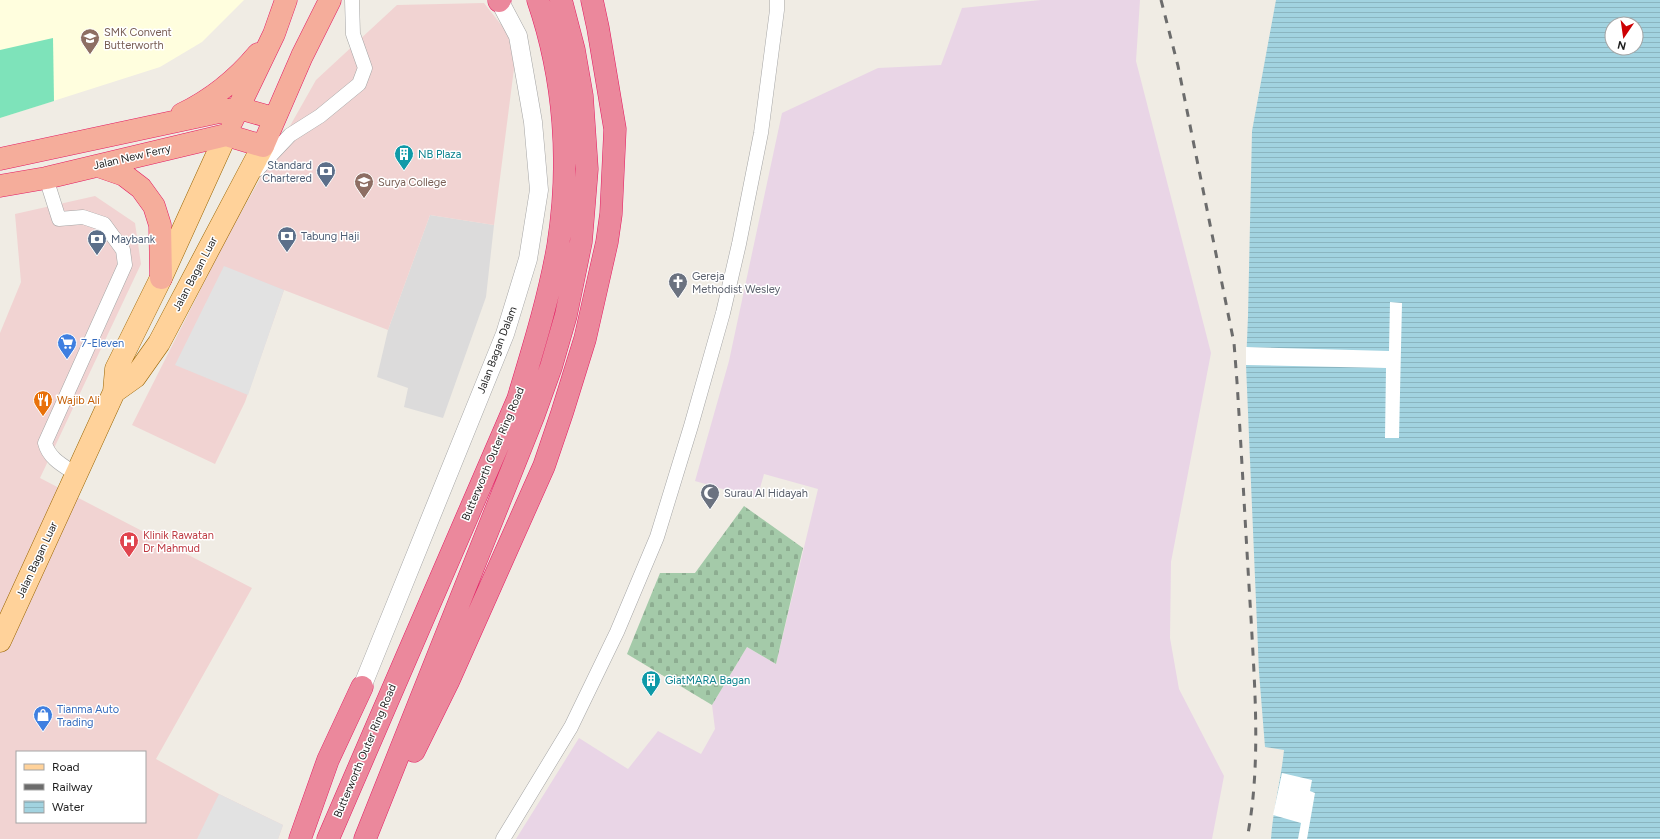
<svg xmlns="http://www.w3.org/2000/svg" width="1660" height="839" font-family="Figtree,sans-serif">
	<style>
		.residential { fill: #dcdbdb }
		.commercial { fill: #f1d3d2; fill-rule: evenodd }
		.industrial { fill: #e9d5e6 }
		.education { fill: #fffede }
		.cemetery { fill: url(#cemetery-stones) }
		.pitch { fill: #7ee3ba }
		.parking { fill: #e2e2e2 }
		.water { fill: url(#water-rules); fill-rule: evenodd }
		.pier { fill: #fff }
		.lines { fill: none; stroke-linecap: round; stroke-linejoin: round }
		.minor-casing { stroke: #a5a5a5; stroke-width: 15 }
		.tertiary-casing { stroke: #a5a5a5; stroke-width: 19 }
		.primary-casing { stroke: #996400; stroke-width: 23 }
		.trunk-casing { stroke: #e31c63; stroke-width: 23 }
		.motorway-casing { stroke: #e31c63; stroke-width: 23 }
		.minor { stroke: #fff; stroke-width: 14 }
		.tertiary { stroke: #fff; stroke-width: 18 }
		.primary { stroke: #ffd29a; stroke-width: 22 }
		.trunk { stroke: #f5ad9b; stroke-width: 22 }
		.motorway { stroke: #eb889c; stroke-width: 22 }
		.rail { stroke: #6c6c6c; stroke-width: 3; stroke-dasharray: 8 8; stroke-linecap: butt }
		.labels { text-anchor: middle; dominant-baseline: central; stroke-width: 3; stroke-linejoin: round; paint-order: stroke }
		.education-label { font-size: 11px; fill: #785e54; stroke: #fff; text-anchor: start }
		.culture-label { font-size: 11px; fill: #0d838f; stroke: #fff; text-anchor: start }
		.street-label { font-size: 11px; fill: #1e1e1e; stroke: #fff }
		.service-label { font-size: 11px; fill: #4e5e75; stroke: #fff; text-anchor: start }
		.worship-label { font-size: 11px; fill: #5b616d; stroke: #fff; text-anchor: start }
		.shop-label { font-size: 11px; fill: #366cbe; stroke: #fff; text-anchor: start }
		.food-label { font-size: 11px; fill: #c56008; stroke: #fff; text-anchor: start }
		.health-label { font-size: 11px; fill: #be3a42; stroke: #fff; text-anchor: start }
	</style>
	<defs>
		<pattern id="cemetery-stones" width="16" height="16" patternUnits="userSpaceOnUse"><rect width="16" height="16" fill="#a4caa9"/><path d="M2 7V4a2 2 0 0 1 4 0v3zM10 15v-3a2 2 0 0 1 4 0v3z" fill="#8dad91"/></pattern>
		<pattern id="water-rules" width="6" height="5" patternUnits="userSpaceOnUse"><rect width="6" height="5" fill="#a2d3e0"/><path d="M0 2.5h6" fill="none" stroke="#8bb5c0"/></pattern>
	</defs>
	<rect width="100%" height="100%" fill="#f0ece4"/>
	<path class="residential" d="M430,215L494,225L486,297L443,418L404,407L408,388L377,377L388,330Z"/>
	<path class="commercial" d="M484,3L517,45L494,225L430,215L388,330L284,290L245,402L215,464L132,425L226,239L316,80L397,5Z
		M95,196L135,223L141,264L40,478L252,588L156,759L219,794L283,825L278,839H0V333L21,282L15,214ZM17,752H145V822H17Z"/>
	<path class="industrial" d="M1041,0H1140L1136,61L1211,353L1171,562L1170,638L1179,689L1224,776L1212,839H516L579,738L628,769L658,731L701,754L715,729L712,705L747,647L776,664L818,489L764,474L757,499L695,481L729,361L782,113L878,68L941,65L962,8Z"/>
	<path class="education" d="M0,0H244L202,42L160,67L0,118Z"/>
	<path class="cemetery" d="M744,506L803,548L776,664L747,647L712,705L627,654L660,573H695Z"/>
	<path class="pitch" d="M53,38L54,101L0,118V50Z"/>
	<path class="parking" d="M224,266L284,290L248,395L175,365Z
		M219,794L283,825L278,839H197Z"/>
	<path class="water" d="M1276,0H1660V839H1271C1273,809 1281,780 1284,750L1265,747L1259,672L1246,365L1248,316L1252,131ZM1612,24H1636V48H1612Z"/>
	<path class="pier" d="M1390,302L1402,303L1399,438H1385L1386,368L1246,365V347L1389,351Z
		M1282,773L1312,780L1310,791L1315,793L1307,839H1298L1301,823L1273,815Z"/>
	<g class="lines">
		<g class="minor-casing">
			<path id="minor" d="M257,170L290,135L320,116L359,84L365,68L353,34L352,0
				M46,178L59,219L83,217L104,224L123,250L125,265L45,443C49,459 64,466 76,474
				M503,839L571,727L617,632L657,537L691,426L723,313L739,244L761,133L777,10V0"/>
		</g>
		<g class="tertiary-casing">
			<path id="tertiary" d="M362,687L505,334L528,259L539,190L533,122L518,36L499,0"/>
		</g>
		<g class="primary-casing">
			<path id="primary" d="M114,392L135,377L159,343L263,146
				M0,641L114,392L116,369L161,278L226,135"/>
		</g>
		<g class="trunk-casing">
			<path id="trunk" d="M182,114C211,100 238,78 258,54
				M232,121L274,34L286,0
				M0,159L238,108L274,118
				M98,166L124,175L141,188L154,206L160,225L161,278
				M0,186L46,178L226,135L263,146L302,56L330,0"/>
		</g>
		<g class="motorway-casing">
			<path id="motorway" d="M499,1L500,0
				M414,751L448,682L544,466L562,413L585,339L607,242L611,214L615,129L598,28L592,0
				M300,839L328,760L362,687
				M328,839L518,399C533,349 549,298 558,246C571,164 565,79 538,0
				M365,839L533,417L551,367L566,315L581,242L587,169L582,96L574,50L561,0"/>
		</g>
		<use href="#minor" class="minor"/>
		<use href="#tertiary" class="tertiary"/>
		<use href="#primary" class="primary"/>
		<use href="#trunk" class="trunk"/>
		<use href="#motorway" class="motorway"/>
		<path class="rail" d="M1161,0L1178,66L1234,343L1237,382C1242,460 1246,539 1251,618C1255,691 1261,767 1247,839"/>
	</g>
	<defs>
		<g id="school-pin" transform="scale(1)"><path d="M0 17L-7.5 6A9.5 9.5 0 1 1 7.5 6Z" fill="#8d6e63" stroke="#fff"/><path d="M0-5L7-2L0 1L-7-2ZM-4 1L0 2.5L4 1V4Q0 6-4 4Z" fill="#fff"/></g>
		<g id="building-pin" transform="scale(1)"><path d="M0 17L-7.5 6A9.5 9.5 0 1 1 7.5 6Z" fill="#0f9aa8" stroke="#fff"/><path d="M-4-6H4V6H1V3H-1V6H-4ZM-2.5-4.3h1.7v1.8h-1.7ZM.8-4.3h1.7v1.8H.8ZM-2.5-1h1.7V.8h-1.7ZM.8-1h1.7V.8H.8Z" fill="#fff"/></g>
		<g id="bank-pin" transform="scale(1)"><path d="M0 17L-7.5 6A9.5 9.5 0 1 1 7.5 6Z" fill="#5c6f8a" stroke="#fff"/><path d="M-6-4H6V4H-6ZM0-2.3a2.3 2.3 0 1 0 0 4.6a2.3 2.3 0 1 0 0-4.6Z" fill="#fff"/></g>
		<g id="university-pin" transform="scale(1)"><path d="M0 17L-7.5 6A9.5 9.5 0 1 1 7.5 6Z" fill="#8d6e63" stroke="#fff"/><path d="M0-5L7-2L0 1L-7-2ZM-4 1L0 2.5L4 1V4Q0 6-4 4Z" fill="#fff"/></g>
		<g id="church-pin" transform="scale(1)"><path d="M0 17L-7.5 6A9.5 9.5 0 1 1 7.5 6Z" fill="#6b7280" stroke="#fff"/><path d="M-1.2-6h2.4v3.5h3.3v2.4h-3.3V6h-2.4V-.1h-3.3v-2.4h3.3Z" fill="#fff"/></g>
		<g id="supermarket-pin" transform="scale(1)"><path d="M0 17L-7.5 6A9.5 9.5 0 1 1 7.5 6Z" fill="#3f7fe0" stroke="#fff"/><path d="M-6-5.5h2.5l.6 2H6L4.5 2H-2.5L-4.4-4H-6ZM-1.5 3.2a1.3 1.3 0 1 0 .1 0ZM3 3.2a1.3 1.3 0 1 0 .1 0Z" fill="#fff"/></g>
		<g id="restaurant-pin" transform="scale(1)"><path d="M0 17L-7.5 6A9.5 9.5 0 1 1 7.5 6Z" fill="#e8710a" stroke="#fff"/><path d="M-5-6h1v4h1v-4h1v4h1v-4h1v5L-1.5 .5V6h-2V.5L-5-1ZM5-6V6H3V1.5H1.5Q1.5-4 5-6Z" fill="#fff"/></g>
		<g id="mosque-pin" transform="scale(1)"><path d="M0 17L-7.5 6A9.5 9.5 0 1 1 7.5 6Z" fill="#6b7280" stroke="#fff"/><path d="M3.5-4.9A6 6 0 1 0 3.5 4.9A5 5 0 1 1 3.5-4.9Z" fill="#fff"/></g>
		<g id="hospital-pin" transform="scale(1)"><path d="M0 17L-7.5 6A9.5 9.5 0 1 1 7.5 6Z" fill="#e0444e" stroke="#fff"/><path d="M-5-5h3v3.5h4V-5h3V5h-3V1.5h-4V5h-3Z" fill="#fff"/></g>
		<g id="shop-pin" transform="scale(1)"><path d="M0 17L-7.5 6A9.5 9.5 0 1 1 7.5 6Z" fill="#3f7fe0" stroke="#fff"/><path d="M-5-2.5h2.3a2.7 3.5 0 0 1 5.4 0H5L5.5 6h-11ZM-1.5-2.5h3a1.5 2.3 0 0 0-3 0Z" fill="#fff"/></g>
	</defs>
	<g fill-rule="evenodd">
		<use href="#school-pin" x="90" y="38"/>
		<use href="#building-pin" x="404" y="154"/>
		<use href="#bank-pin" x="326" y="171"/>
		<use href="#university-pin" x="364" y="182"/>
		<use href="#bank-pin" x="287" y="236"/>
		<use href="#bank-pin" x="97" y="239"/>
		<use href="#church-pin" x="678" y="282"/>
		<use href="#supermarket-pin" x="67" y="343"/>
		<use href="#restaurant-pin" x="43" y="400"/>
		<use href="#mosque-pin" x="710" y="493"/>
		<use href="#hospital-pin" x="129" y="541"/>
		<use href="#building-pin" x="651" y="680"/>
		<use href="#shop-pin" x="43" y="715"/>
	</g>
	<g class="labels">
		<g class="education-label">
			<text x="104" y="32">SMK Convent<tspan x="104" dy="13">Butterworth</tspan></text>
			<text x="378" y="182">Surya College</text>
		</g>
		<g class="culture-label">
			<text x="418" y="154">NB Plaza</text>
			<text x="665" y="680">GiatMARA Bagan</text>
		</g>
		<g class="street-label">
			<text transform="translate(132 157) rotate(-13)">Jalan New Ferry</text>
			<text transform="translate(195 274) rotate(-62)">Jalan Bagan Luar</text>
			<text transform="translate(497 350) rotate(-69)">Jalan Bagan Dalam</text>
			<text transform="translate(493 454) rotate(-67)">Butterworth Outer Ring Road</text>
			<text transform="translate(37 560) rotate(-65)">Jalan Bagan Luar</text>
			<text transform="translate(365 751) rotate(-67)">Butterworth Outer Ring Road</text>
		</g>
		<g class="service-label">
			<text x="312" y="165" text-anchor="end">Standard<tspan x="312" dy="13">Chartered</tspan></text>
			<text x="301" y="236">Tabung Haji</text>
			<text x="111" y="239">Maybank</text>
		</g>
		<g class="worship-label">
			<text x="692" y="276">Gereja<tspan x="692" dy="13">Methodist Wesley</tspan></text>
			<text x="724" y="493">Surau Al Hidayah</text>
		</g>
		<g class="shop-label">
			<text x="81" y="343">7-Eleven</text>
			<text x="57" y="709">Tianma Auto<tspan x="57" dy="13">Trading</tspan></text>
		</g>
		<g class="food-label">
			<text x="57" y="400">Wajib Ali</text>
		</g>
		<g class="health-label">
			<text x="143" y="535">Klinik Rawatan<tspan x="143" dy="13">Dr Mahmud</tspan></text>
		</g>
	</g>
	<rect x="16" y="751" width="130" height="72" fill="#ffffff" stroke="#a5a5a5"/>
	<rect x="24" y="764" width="20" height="6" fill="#ffd29a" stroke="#a5a5a5"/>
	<text x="52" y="771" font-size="12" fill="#1e1e1e">Road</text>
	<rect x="24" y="784" width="20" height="6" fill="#6c6c6c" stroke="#a5a5a5"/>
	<text x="52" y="791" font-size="12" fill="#1e1e1e">Railway</text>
	<rect x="24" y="801" width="20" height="12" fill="url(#water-rules)" stroke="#a5a5a5"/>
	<text x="52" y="811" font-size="12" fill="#1e1e1e">Water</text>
	<g transform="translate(1624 36) rotate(193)"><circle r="19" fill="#ffffff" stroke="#a5a5a5"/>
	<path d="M0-3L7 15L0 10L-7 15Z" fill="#cd0003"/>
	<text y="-6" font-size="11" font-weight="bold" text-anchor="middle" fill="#1e1e1e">N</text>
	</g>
</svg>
